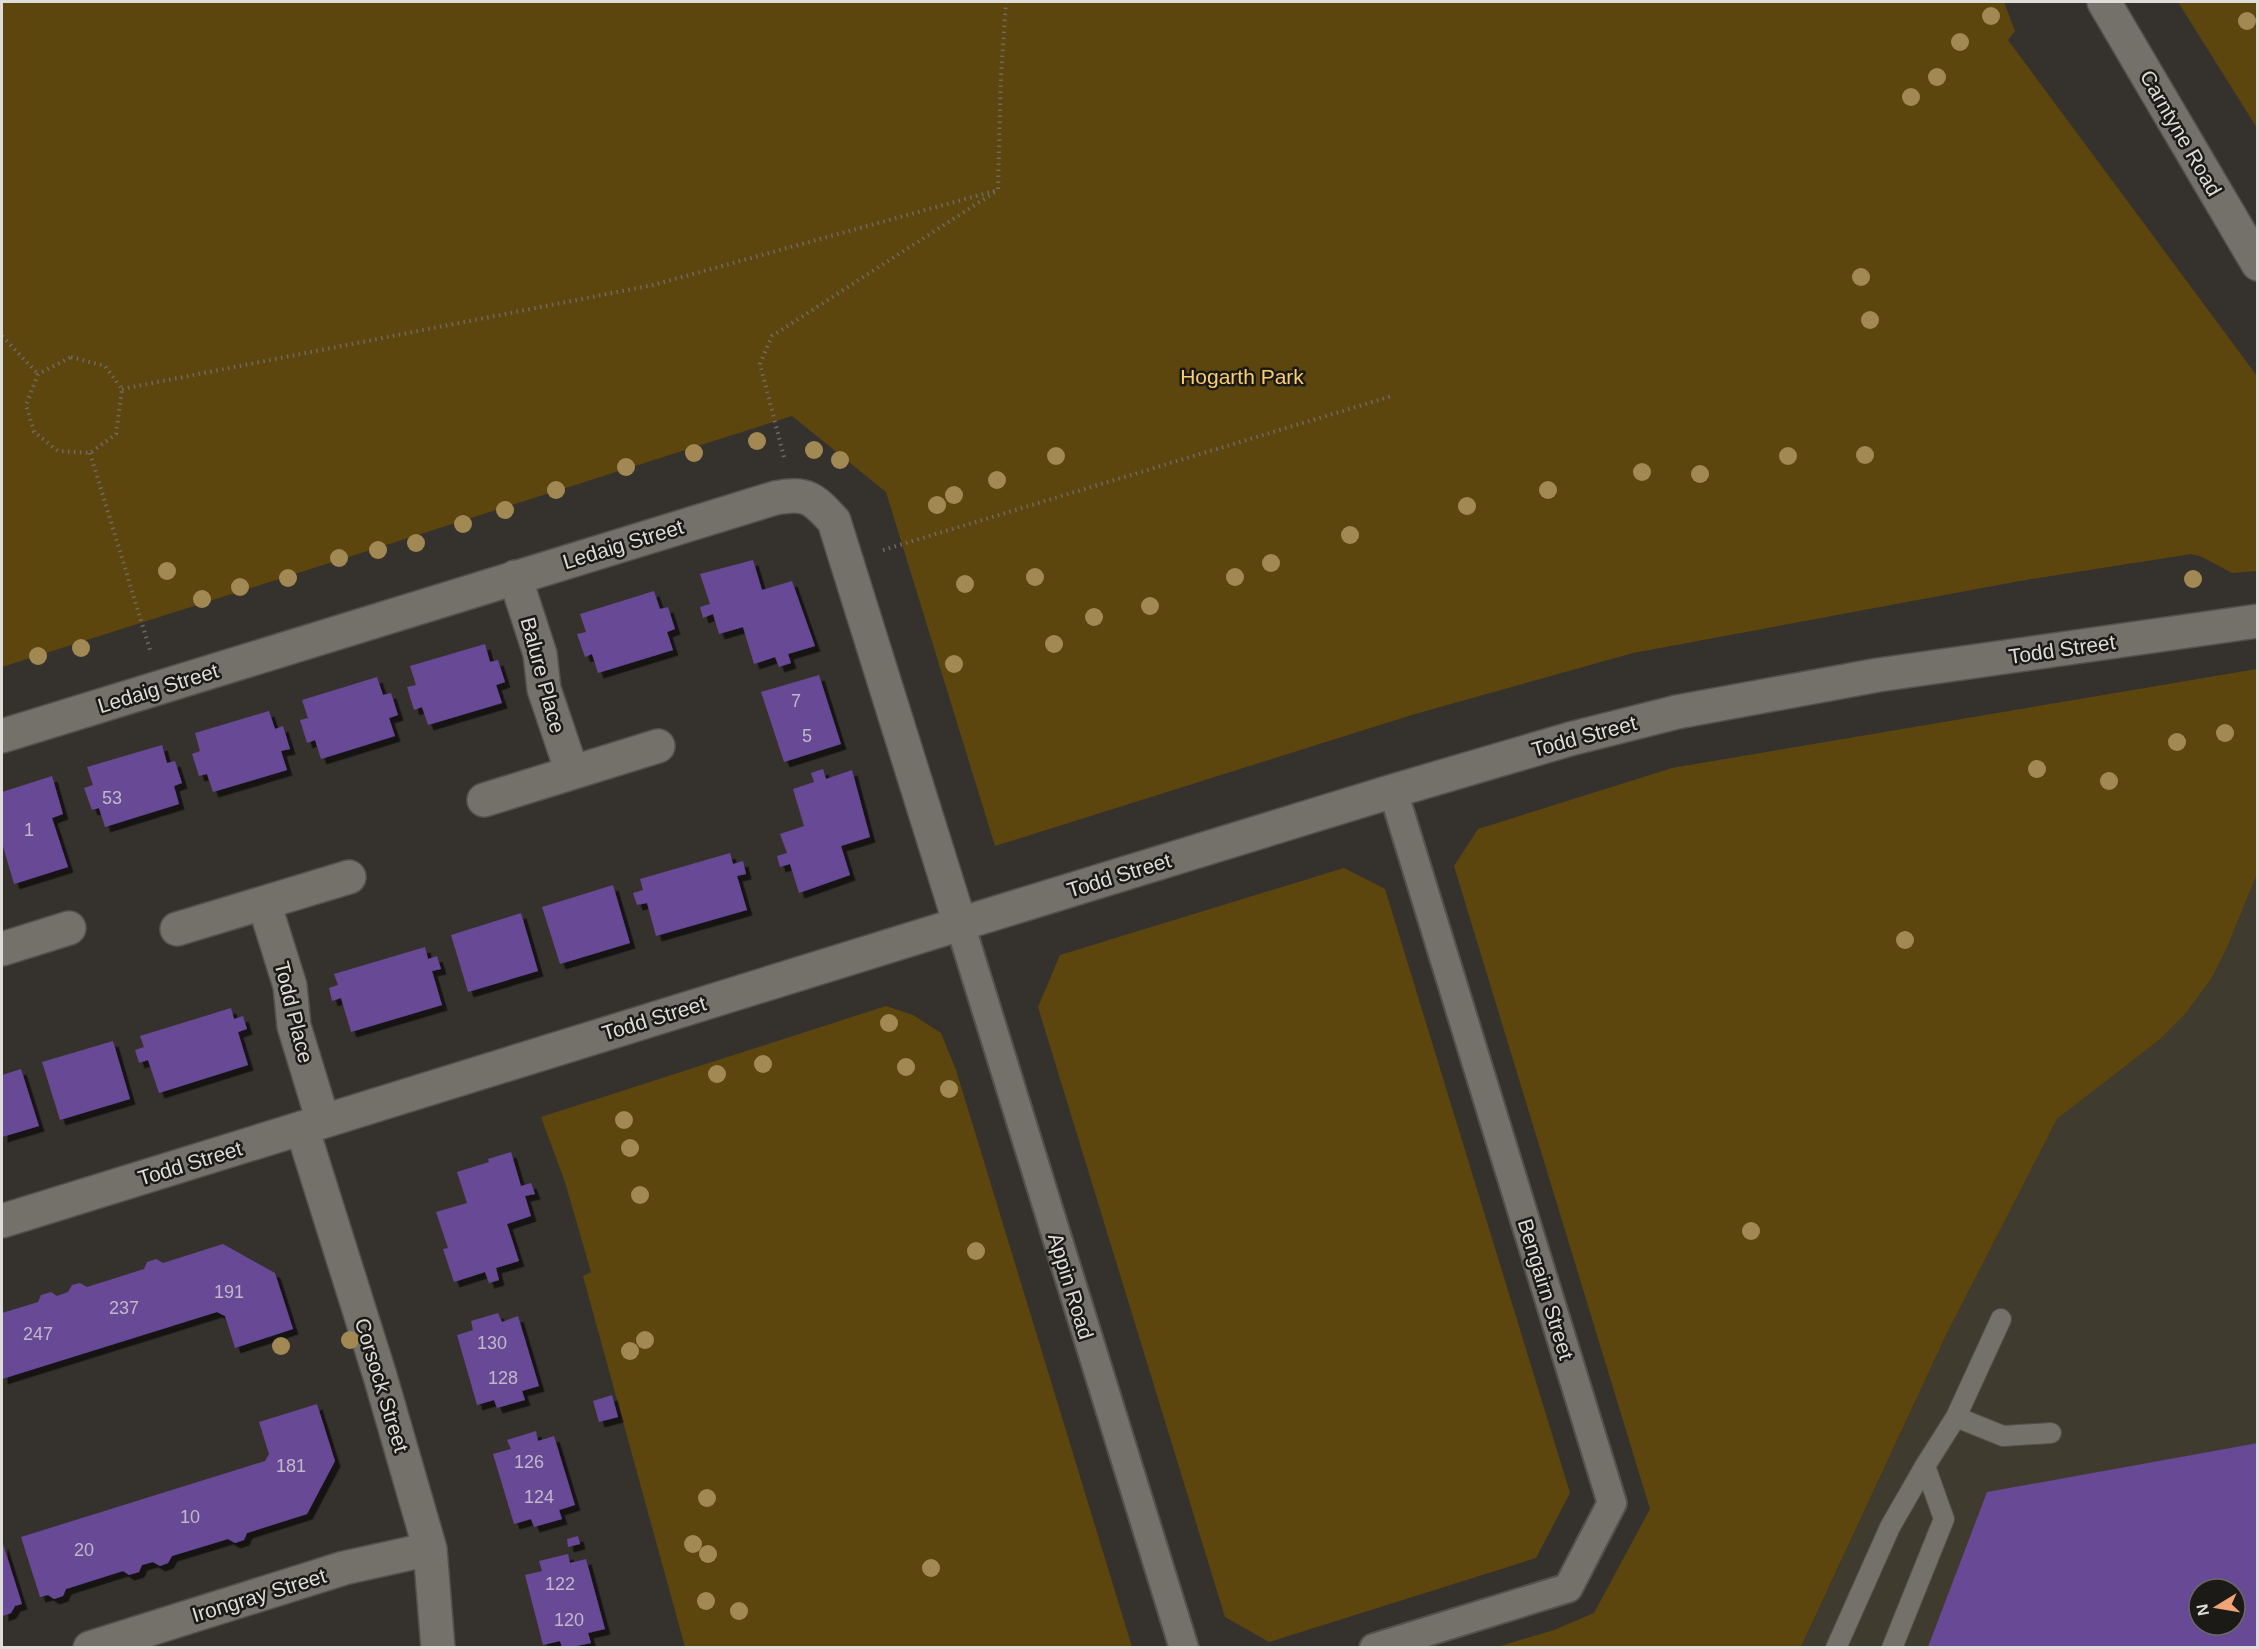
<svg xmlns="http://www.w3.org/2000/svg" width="2259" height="1649" font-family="Helvetica,sans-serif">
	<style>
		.built { fill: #403b2f; fill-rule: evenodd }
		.green { fill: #5d460d }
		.building { fill: #674896; fill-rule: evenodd; filter: url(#shadow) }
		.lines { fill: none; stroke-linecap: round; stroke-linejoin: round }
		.service-casing { stroke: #52514c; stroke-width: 22 }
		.pedestrian-casing { stroke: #52514c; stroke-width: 32 }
		.minor-casing { stroke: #52514c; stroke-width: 36 }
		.tertiary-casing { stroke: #52514c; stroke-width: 36 }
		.path { stroke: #6d6a66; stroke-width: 4; stroke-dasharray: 1.5 4.5; stroke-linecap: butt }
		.service { stroke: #74716b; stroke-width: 20 }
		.pedestrian { stroke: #74716b; stroke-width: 28 }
		.minor { stroke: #74716b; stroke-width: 33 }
		.tertiary { stroke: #74716b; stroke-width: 33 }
		.tree { fill: #a28852 }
		.labels { text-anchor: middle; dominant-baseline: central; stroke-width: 5; stroke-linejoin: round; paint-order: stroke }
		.number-label { font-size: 18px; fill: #c0b8c8 }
		.street-label { font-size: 21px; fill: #deddd9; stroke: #1b1a17 }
		.park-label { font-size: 21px; fill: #fbcf70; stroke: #1b1a17 }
	</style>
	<defs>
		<filter id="shadow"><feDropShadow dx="5.5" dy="5.5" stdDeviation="0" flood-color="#0009"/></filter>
	</defs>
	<rect width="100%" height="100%" fill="#35322d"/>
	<path class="built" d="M2257,874V1647L1801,1648L1946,1335L2057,1119L2159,1040L2186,1013L2211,979ZM2199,1589H2235V1625H2199Z"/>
	<path class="green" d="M2,2H2004L2015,31L2008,40L2257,376V571L2232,573L2202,557L2191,554L2025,580L1633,653L1415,714L995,846L886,492L792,416L2,667Z
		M2178,2H2257V128Z
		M2257,669V874L2227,947L2211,979L2186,1013L2159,1040L2057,1119L1946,1335L1801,1647H1497L1554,1630L1594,1613L1650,1509L1454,866L1478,829L1672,768Z
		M1344,868L1385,889L1570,1493L1536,1558L1269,1642L1225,1617L1038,1007L1060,955Z
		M886,1006L913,1015L941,1033L956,1070L1132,1647H685L583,1276L591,1272L565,1182L541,1117Z"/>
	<path class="building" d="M753,560L762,590L792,581L815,646L788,654L791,663L779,667L775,657L754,664L743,627L719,634L713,614L703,618L700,607L710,604L700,574Z
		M654,591L660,609L668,607L675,629L667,632L673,650L598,673L592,654L585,657L577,634L586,632L580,614Z
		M485,644L490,662L498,660L505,682L496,685L502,703L428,725L422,707L414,710L407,687L416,685L410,666Z
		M819,675L841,744L784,762L761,692Z
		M377,677L383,695L391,693L398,715L389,718L395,736L321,759L315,740L307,743L300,720L308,718L302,700Z
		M269,711L275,729L283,726L290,749L281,751L287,770L213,792L207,774L199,776L192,754L200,751L195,733Z
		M162,745L167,763L175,761L182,783L174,786L179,804L105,827L99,808L92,810L84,788L93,785L87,767Z
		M823,769L826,779L852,770L870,837L841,846L850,875L799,893L790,864L780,867L777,856L787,853L780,834L804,826L793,789L814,782L811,773Z
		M52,776L63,814L52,818L68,867L14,884L2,843V792Z
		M730,853L733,864L743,861L746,874L737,876L747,910L656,936L647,903L637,905L633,893L643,890L640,879Z
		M613,885L630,943L560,964L542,907Z
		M521,913L538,971L468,992L451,935Z
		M425,947L428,959L437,956L441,969L432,971L442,1005L351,1032L341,998L332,1001L329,988L338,985L334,974Z
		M231,1008L234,1019L243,1016L247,1029L238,1032L248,1065L159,1093L148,1060L139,1063L135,1050L144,1047L140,1036Z
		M113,1041L130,1099L60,1120L42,1062Z
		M21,1069L39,1126L2,1137V1075Z
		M511,1152L521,1186L531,1183L535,1194L525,1196L531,1216L507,1224L519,1261L496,1268L499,1280L489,1283L485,1272L454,1282L443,1249L448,1248L436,1212L467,1203L457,1172L489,1162L488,1159Z
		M223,1244L275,1273L293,1329L235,1348L225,1316L217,1312L2,1379V1313L38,1302L41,1295L51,1292L57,1296L68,1292L72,1285L80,1283L87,1287L144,1269L147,1262L156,1259L163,1263Z
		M498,1313L502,1322L518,1316L539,1386L522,1391L525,1400L497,1408L494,1400L477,1405L457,1335L473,1330L471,1321Z
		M612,1395L618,1417L599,1422L593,1401Z
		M317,1404L335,1461L307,1514L247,1533L244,1540L235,1543L228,1539L172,1556L168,1563L160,1566L153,1562L142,1565L139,1572L129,1575L123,1571L66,1589L63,1596L54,1599L48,1595L40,1597L21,1537L265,1461L269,1454L259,1422Z
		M536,1431L538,1441L554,1436L575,1505L559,1510L562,1519L534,1527L531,1519L514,1524L493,1454L511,1449L507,1440Z
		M2258,1443V1647H1928L1987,1492ZM2199,1589H2235V1625H2199Z
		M578,1536L580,1544L568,1547L567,1539Z
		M2,1544H3L22,1604L15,1606L11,1613L3,1616Z
		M568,1554L570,1563L586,1559L605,1629L588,1633L591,1643L572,1647H562L560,1641L543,1645L525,1575L542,1571L539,1561Z"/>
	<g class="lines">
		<g class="service-casing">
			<path id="service" d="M1956,1417L2003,1436L2051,1433
				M1836,1648L1890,1527L1925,1466L1956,1417L2001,1319
				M1892,1648L1944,1519L1925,1466"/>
		</g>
		<g class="pedestrian-casing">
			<path id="pedestrian" d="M960,924L1184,1648
				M1374,1648L1568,1588L1612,1503L1393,791"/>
		</g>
		<g class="minor-casing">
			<path id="minor" d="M515,577L540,654L544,689L572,772
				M2,736L775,498C807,492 813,498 834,521L960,924
				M484,800L658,746
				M264,903L290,986L294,1026L323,1121
				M177,929L349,877
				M2,949L69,928
				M302,1128L380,1376L430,1549L438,1648
				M90,1648L344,1568L430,1549"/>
		</g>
		<g class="tertiary-casing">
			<path id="tertiary" d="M2104,2L2258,264
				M2,1221L960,924L1393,791L1570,739L1677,712L1878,675L2258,621"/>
		</g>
		<path class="path" d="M2,336L38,374
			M71,357L105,366L122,389L116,434L90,453L58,451L34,432L26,405L38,374Z
			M122,389L653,285L998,190L1001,75L1006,2
			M90,453L150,650
			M784,457L760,364L772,336L995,192
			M883,550L1392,396"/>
		<use href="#service" class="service"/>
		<use href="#pedestrian" class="pedestrian"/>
		<use href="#minor" class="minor"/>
		<use href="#tertiary" class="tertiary"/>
	</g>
	<g class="tree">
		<circle cx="1991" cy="16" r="9"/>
		<circle cx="2247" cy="21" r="9"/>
		<circle cx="1960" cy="42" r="9"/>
		<circle cx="1937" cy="77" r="9"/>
		<circle cx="1911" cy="97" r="9"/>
		<circle cx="1861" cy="277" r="9"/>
		<circle cx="1870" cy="320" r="9"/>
		<circle cx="757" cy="441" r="9"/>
		<circle cx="814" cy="450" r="9"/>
		<circle cx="694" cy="453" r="9"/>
		<circle cx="1865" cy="455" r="9"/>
		<circle cx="1056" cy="456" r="9"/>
		<circle cx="1788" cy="456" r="9"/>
		<circle cx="840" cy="460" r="9"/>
		<circle cx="626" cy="467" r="9"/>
		<circle cx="1642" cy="472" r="9"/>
		<circle cx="1700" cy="474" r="9"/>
		<circle cx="997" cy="480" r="9"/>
		<circle cx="556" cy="490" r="9"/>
		<circle cx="1548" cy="490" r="9"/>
		<circle cx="954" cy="495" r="9"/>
		<circle cx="937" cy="505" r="9"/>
		<circle cx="1467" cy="506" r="9"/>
		<circle cx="505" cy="510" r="9"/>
		<circle cx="463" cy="524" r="9"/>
		<circle cx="1350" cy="535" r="9"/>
		<circle cx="416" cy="543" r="9"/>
		<circle cx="378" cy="550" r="9"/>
		<circle cx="339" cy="558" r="9"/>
		<circle cx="1271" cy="563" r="9"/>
		<circle cx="167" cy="571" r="9"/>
		<circle cx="1035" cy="577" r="9"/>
		<circle cx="1235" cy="577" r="9"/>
		<circle cx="288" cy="578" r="9"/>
		<circle cx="2193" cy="579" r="9"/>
		<circle cx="965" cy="584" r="9"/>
		<circle cx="240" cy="587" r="9"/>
		<circle cx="202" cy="599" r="9"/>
		<circle cx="1150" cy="606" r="9"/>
		<circle cx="1094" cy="617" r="9"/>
		<circle cx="1054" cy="644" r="9"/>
		<circle cx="81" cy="648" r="9"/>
		<circle cx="38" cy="656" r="9"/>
		<circle cx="954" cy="664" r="9"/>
		<circle cx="2225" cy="733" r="9"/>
		<circle cx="2177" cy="742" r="9"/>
		<circle cx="2037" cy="769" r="9"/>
		<circle cx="2109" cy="781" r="9"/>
		<circle cx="1905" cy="940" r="9"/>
		<circle cx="889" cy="1023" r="9"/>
		<circle cx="763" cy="1064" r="9"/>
		<circle cx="906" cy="1067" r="9"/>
		<circle cx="717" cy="1074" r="9"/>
		<circle cx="949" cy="1089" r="9"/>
		<circle cx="624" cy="1120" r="9"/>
		<circle cx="630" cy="1148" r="9"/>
		<circle cx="640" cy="1195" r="9"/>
		<circle cx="1751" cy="1231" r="9"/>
		<circle cx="976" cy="1251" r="9"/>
		<circle cx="350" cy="1340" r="9"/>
		<circle cx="645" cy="1340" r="9"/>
		<circle cx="281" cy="1346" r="9"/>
		<circle cx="630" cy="1351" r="9"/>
		<circle cx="707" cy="1498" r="9"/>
		<circle cx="693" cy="1544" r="9"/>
		<circle cx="708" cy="1554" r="9"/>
		<circle cx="931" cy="1568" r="9"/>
		<circle cx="706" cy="1601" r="9"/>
		<circle cx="739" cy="1611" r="9"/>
	</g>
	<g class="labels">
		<g class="number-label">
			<text x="796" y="701">7</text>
			<text x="807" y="736">5</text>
			<text x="112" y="798">53</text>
			<text x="29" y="830">1</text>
			<text x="229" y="1292">191</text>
			<text x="124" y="1308">237</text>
			<text x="38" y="1334">247</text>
			<text x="492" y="1343">130</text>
			<text x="503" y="1378">128</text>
			<text x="529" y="1462">126</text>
			<text x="291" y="1466">181</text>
			<text x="539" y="1497">124</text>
			<text x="190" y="1517">10</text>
			<text x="84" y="1550">20</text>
			<text x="560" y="1584">122</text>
			<text x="569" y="1620">120</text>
		</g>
		<g class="street-label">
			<text transform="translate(2181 133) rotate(60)">Carntyne Road</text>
			<text transform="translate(623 544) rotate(-17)">Ledaig Street</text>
			<text transform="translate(2062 649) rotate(-8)">Todd Street</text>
			<text transform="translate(543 675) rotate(75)">Balure Place</text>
			<text transform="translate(158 688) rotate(-17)">Ledaig Street</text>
			<text transform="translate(1584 736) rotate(-15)">Todd Street</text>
			<text transform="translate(1119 875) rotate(-17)">Todd Street</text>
			<text transform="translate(294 1012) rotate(76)">Todd Place</text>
			<text transform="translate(654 1018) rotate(-17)">Todd Street</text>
			<text transform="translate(190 1163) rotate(-17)">Todd Street</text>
			<text transform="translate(1071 1286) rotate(73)">Appin Road</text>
			<text transform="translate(1546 1289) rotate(73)">Bengairn Street</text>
			<text transform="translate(382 1385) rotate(73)">Corsock Street</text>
			<text transform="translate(259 1595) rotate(-17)">Irongray Street</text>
		</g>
		<g class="park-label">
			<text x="1242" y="376">Hogarth Park</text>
		</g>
	</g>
	<rect width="2259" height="1649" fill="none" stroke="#deddd9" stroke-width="6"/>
	<g transform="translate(2217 1607) rotate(259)"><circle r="28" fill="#1b1a17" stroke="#696865" stroke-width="1.5"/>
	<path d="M0-4.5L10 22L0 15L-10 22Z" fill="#efa378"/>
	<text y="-9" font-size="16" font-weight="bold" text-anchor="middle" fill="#deddd9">N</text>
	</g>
</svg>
